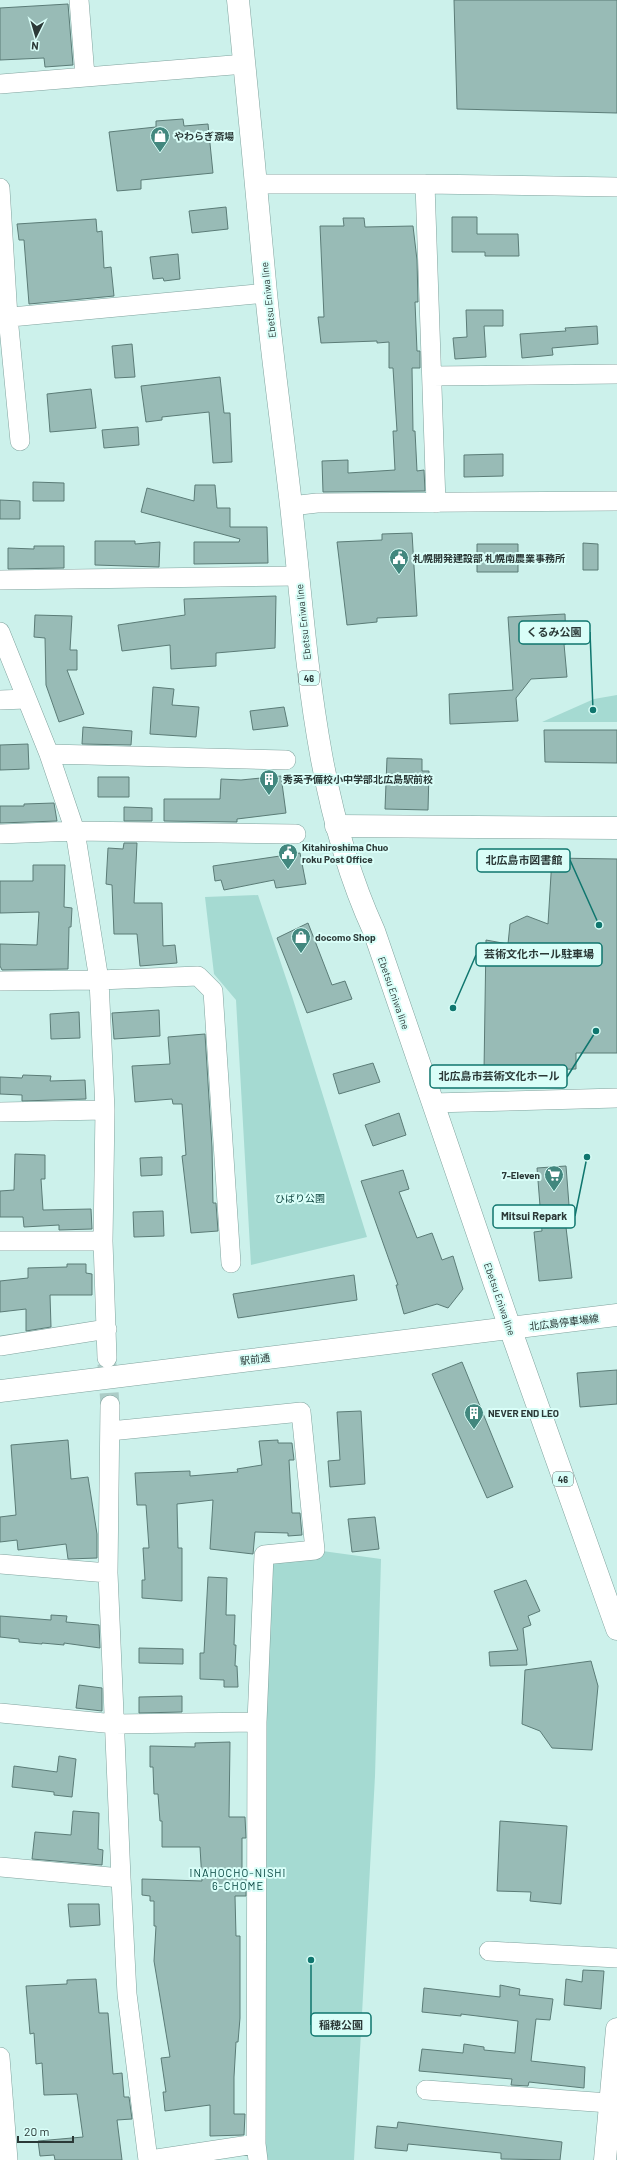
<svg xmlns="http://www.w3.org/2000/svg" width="617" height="2160" font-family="Barlow,'Noto Sans JP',sans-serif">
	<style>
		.green { fill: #a5dad2 }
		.building { fill: #98bbb6; stroke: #5b7c77 }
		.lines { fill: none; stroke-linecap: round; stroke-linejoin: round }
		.minor-tunnel { stroke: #acccc7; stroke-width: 19; stroke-dasharray: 19 10; stroke-linecap: butt }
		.minor-casing { stroke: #80a39e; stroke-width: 20 }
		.tertiary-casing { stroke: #80a39e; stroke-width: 23 }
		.secondary-casing { stroke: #80a39e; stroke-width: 23 }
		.primary-casing { stroke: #80a39e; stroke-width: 23 }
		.minor { stroke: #fff; stroke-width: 19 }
		.tertiary { stroke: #fff; stroke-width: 22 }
		.secondary { stroke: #fff; stroke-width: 22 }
		.primary { stroke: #fff; stroke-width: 22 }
		.labels { text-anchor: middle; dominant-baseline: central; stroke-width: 4; stroke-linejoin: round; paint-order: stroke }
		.shield { fill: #d9fef8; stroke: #5f7471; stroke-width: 1 }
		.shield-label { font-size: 9px; font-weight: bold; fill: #2b3937 }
		.poi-label { font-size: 10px; font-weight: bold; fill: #2b3937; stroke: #d9fef8; text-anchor: start }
		.street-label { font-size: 10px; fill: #2b3937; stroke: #d9fef8 }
		.park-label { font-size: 10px; fill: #0b423c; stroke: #d9fef8 }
		.neighbourhood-label { font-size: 11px; letter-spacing: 1px; fill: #05453f; stroke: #d9fef8 }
		.leader { fill: none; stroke: #0f766e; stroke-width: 1.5 }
		.callout-dot { fill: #0f766e; stroke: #d9fef8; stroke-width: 1.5 }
		.callout { fill: #d9fef8; stroke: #0f766e; stroke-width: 1.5 }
		.callout-label { font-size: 11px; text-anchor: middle; font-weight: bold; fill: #2b3937 }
	</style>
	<rect width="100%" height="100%" fill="#ccf1eb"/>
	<path class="green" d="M617,695V722H542L594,699Z
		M258,895L292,996L367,1237L251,1265L236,1000L214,974L205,897Z
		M315,1550L381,1559L375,1776L354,2160H258L264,1555Z"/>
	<path class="building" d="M454,0H617V113L457,109Z
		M68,4L73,65L45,67L44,58L0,60V8Z
		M183,119L184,126L208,124L213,173L141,180V189L117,191L109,132L156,127V121Z
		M226,207L228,229L192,233L189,211Z
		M452,217H477V234H518L519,256H485V252H452Z
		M343,218H364L365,227L413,226L417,260L418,302H415L417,351H420V368H412L413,431H415L417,471L424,470L425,491L323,492L322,461L348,460V473L395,470L393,431H397L393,368H389V342L377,343V341L321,343L318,317H324L320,226H344Z
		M96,219L97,232L102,231L104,268L111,267L114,296L29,304L24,240H19L17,224Z
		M178,254L180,279L164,281L163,278L153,279L150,257Z
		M466,310H503V326H484L486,357L455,359L453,338L467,337Z
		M597,326L598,344L552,348L553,355L522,358L520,334L566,331L565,328Z
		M132,344L135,377L115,378L112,346Z
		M220,377L224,413H230L232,462L213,463L209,412L162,417V420L146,422L141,386Z
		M91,389L96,428L50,432L47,394Z
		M138,427L139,445L104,448L102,430Z
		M503,454V476L464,477V455Z
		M33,482L64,483V501H33Z
		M195,485H215L217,508H230V527H267L268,563L194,564V542H239L240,539L141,512L147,488L194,501Z
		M0,500L20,501V519H0Z
		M412,533L417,616L377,618V622L347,625L337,542L382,540V534Z
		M95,541H135V544L160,542L159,567L95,565Z
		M583,543L598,544V570H583Z
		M477,544H518V572H477Z
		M34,546H64V568L8,569V548L34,549Z
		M276,596L275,648L216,653V666L171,669L170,645L122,651L118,625L185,615L184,599Z
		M565,614L566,644H564L567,677L531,679L516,698L518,721L450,724L449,694L513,690L508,617Z
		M35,615L72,616L70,650H77V670H67L84,714L59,722L46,685L45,638L34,637Z
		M153,687L174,689L172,705L199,707L196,737L150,734Z
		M284,707L288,726L253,730L250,711Z
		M83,727L132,731L131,745L82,744Z
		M544,730H617V763L545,762Z
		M28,744L29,769L0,770V745Z
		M387,758L422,759V771H429L428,810L385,809Z
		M281,776L286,813L237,819V822L164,821V799H220L221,779L241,780Z
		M98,777H129V797H98Z
		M54,803L57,821L0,823V806H24V804Z
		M124,807L152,808V821H124Z
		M124,843H137L134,903H162L163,946L175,945L177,963L140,966L137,934H114L112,885L106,884L108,848L123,849Z
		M300,853L306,884L276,888L274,880L224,890L221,880L215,881L213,866Z
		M552,858L617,859V1053H576V1069L484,1071L486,940L508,944L510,924L527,916L548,924Z
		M33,865H65L64,907L72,908L71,927H69L68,969L2,970L0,966V944L37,945L39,912L0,913V881H33Z
		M308,923L332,985L345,981L352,999L307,1013L277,938Z
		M159,1010L160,1036L114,1039L112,1013Z
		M79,1012L80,1038L51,1039L50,1014Z
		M205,1034L212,1147L213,1203H216L218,1231L191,1233L182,1156L186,1155L182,1104H173L172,1099L135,1102L132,1066L170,1064L168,1037Z
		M373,1063L380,1082L339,1094L333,1074Z
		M23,1075L51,1076L50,1081L85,1080L86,1099L22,1101V1095L0,1094V1077L22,1078Z
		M399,1113L406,1135L373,1146L365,1125Z
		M15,1154L45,1155V1179H41L43,1210L91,1209L92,1229L59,1230V1225L24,1227L23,1217H0V1191L14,1190Z
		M162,1157V1175L141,1176L140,1158Z
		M566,1166L570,1218L565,1219L572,1278L539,1281L534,1232L542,1231L537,1168Z
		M403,1170L409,1189L399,1192L417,1238L432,1233L442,1260L453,1256L463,1289L448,1308L437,1304L404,1314L396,1285H398L361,1181Z
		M163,1211L164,1236L134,1237L133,1212Z
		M67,1264H86V1273L92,1274V1295H50L51,1327L26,1331V1309L0,1312V1281L28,1278V1268L67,1267Z
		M354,1275L357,1300L238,1318L233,1294Z
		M462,1362L513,1487L487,1498L432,1374Z
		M617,1370V1404L580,1407L577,1373Z
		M361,1411L365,1484L330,1487L328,1461L340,1460L337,1412Z
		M68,1440L71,1479L88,1477L97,1534V1558L68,1559L66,1544L18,1550L17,1540L0,1542V1517L16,1515L11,1445Z
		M278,1440V1443H292L294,1460H289L292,1513H300L302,1535L288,1536V1533L255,1532L253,1554L210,1549L213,1500L177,1504L178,1548H182V1601L142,1598V1580H145L143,1548H149L146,1505H137L135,1473L190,1471V1476L238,1472L237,1469L262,1465L259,1441Z
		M375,1517L379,1549L352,1552L348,1519Z
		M208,1577L227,1578L226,1615H235L234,1645H236L235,1666H237L238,1687H224V1680L200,1679V1653H204Z
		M526,1580L540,1611L528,1616L531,1625L523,1628L527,1665L490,1666L489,1652L518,1650L494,1591Z
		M51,1615L67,1616L66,1622L99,1625L100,1648L64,1643V1645L42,1643V1644L19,1642V1639L0,1637V1616L51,1620Z
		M139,1648L183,1649V1664L139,1663Z
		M591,1661L598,1686L592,1750L552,1748L540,1731L522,1724L525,1670Z
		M79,1685L102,1688V1711L76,1708Z
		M182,1696V1712L139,1713V1697Z
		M230,1742L229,1817H245L246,1838H242V1872H246V1896H235L236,1936H240V2018L238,2042H236L234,2077V2114H245L244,2135L210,2136V2105L165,2111L163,2092H166L161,2058L170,2057L154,1961L156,1926H154V1901H150V1896L142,1895V1879L202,1881L200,1847H162V1821H160L158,1794H154L153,1767H150V1746L195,1747V1743Z
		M59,1756L76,1759L72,1797L54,1795V1792L12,1787L14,1766L57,1772Z
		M73,1811L99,1813L98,1849L103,1850L102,1865L32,1859L35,1832L71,1835Z
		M500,1821L567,1826L561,1904L530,1901L531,1892L497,1891Z
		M68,1904H99L100,1925L70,1927Z
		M583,1970L604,1971L601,2009L564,2005L566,1979L582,1982Z
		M96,1979L99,2013H108L113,2074L122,2073L124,2097H129L132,2119L117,2120L122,2160H55L54,2155L40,2156L38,2141L83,2137L77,2094L44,2095L42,2063L36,2064L34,2033L30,2034L26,1986L67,1984V1980Z
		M500,1985L520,1989L519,1995L553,1999L550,2020L536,2019L531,2061L585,2067L584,2088L529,2082L528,2086L511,2085L512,2079L419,2071L422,2049L463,2053L464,2044L484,2047V2050L515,2053L518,2021L461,2014V2016L422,2012L424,1988L500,1997Z
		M398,2122L562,2142L560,2160L501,2159V2153L408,2144L407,2151L375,2148L377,2126L397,2128Z"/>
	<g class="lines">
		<path class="minor-tunnel" d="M107,1364L110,1405"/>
		<g class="minor-casing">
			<path id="minor" d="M79,0L85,76
				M0,84L245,64
				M257,184H425L617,187
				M425,184L436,503
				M0,188L8,317L20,441
				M0,318L267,293
				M432,376L617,374
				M291,506L317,503L617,501
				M0,580L298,576
				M0,632L49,754L75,831L99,980L105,1110L103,1241L107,1358
				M0,700L26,699
				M49,754L286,760
				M0,834L75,831L296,834
				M0,981L99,980L198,976L213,991L231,1263
				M432,1103L617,1098
				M0,1112L105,1110
				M0,1241H103
				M0,1346L107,1329
				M110,1405L108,1573L121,1878L127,1994L148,2160
				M110,1431L301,1412L315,1550L264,1555L257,1722L256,2144L258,2160
				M0,1564L108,1573
				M0,1713L115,1724L257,1722
				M0,1867L121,1878
				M489,1951L617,1958
				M0,2057L8,2160
				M426,2090L609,2103
				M150,2160L256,2144"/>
		</g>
		<g class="tertiary-casing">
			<path id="tertiary" d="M336,826L617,828
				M0,1391L510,1328"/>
		</g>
		<g class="secondary-casing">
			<path id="secondary" d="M510,1328L617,1315"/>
		</g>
		<g class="primary-casing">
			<path id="primary" d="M238,0C248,98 257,195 266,293C273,364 283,434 291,505C307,649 313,798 374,931L510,1328L617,1629
				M605,2160L617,2029"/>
		</g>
		<use href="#minor" class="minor"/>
		<use href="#tertiary" class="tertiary"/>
		<use href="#secondary" class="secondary"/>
		<use href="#primary" class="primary"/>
	</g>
	<defs>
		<g id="shop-pin" transform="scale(1)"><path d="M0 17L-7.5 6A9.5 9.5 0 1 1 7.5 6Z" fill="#42877e" stroke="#d9fef8"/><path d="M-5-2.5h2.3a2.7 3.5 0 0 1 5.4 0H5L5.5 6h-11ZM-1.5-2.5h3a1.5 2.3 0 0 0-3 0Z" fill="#fff"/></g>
		<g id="civic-pin" transform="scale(1)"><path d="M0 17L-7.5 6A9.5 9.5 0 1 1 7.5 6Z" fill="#42877e" stroke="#d9fef8"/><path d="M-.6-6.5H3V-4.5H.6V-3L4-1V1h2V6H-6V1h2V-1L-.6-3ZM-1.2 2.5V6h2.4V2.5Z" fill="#fff"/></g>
		<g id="building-pin" transform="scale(1)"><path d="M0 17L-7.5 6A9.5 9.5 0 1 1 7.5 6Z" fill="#42877e" stroke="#d9fef8"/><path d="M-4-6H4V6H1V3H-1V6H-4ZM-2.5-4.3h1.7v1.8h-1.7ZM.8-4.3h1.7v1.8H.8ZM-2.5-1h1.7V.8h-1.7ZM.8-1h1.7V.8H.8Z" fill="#fff"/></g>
		<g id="supermarket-pin" transform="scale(1)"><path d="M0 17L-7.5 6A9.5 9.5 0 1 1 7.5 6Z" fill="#42877e" stroke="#d9fef8"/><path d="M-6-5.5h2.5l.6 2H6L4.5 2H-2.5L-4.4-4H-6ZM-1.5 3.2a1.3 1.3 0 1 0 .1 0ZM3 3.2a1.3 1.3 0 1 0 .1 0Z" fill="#fff"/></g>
	</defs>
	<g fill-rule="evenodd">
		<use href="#shop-pin" x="160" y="136"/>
		<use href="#civic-pin" x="399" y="558"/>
		<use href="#building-pin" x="269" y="779"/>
		<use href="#civic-pin" x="288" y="853"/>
		<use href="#shop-pin" x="301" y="937"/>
		<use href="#supermarket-pin" x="554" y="1175"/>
		<use href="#building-pin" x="474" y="1413"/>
	</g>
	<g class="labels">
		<g class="shield">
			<rect x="299" y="671" width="20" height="14" rx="3"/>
			<rect x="553" y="1472" width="20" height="14" rx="3"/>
		</g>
		<g class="shield-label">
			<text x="309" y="678">46</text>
			<text x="563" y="1479">46</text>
		</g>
		<g class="poi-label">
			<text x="174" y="136">やわらぎ斎場</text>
			<text x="413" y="558">札幌開発建設部 札幌南農業事務所</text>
			<text x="283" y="779">秀英予備校小中学部北広島駅前校</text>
			<text x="302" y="847">Kitahiroshima Chuo<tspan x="302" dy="12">roku Post Office</tspan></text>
			<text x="315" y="937">docomo Shop</text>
			<text x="540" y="1175" text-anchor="end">7-Eleven</text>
			<text x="488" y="1413">NEVER END LEO</text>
		</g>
		<g class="street-label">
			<text transform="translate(268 300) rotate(-96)">Ebetsu Eniwa line</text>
			<text transform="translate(303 622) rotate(-96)">Ebetsu Eniwa line</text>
			<text transform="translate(394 993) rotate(71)">Ebetsu Eniwa line</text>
			<text transform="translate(500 1299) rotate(71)">Ebetsu Eniwa line</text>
			<text transform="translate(564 1322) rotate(-7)">北広島停車場線</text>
			<text transform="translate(255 1359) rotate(-7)">駅前通</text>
		</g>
		<g class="park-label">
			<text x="300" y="1198">ひばり公園</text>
		</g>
		<g class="neighbourhood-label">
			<text x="238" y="1872">INAHOCHO-NISHI<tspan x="238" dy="13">6-CHOME</tspan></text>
		</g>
	</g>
	<path class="leader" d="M593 710L590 632M599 925L570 860M453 1008L476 955M596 1031L567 1077M587 1157L575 1216M311 1960L311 2025"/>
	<g class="callout-dot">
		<circle cx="593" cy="710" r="4"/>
		<circle cx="599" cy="925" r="4"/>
		<circle cx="453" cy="1008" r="4"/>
		<circle cx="596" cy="1031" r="4"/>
		<circle cx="587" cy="1157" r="4"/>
		<circle cx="311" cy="1960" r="4"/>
	</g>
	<g class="callout">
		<rect x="519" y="621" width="71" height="23" rx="4"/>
		<rect x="477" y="849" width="93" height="23" rx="4"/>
		<rect x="476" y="943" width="126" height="23" rx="4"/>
		<rect x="430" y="1065" width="137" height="23" rx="4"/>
		<rect x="493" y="1205" width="82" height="23" rx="4"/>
		<rect x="311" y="2013" width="60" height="23" rx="4"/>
	</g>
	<g class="callout-label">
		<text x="554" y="636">くるみ公園</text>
		<text x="524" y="864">北広島市図書館</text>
		<text x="539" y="958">芸術文化ホール駐車場</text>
		<text x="499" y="1080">北広島市芸術文化ホール</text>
		<text x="534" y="1220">Mitsui Repark</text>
		<text x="341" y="2029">稲穂公園</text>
	</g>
	<g transform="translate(36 36) rotate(185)" stroke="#d9fef8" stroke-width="3" paint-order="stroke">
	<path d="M0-3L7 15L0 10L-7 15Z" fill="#2b3937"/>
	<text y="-6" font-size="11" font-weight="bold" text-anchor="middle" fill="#2b3937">N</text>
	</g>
	<path d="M18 2136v6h55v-6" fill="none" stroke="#2b3937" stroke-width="2"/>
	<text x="24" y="2136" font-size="12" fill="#2b3937" stroke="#d9fef8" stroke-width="3" paint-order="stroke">20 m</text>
</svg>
